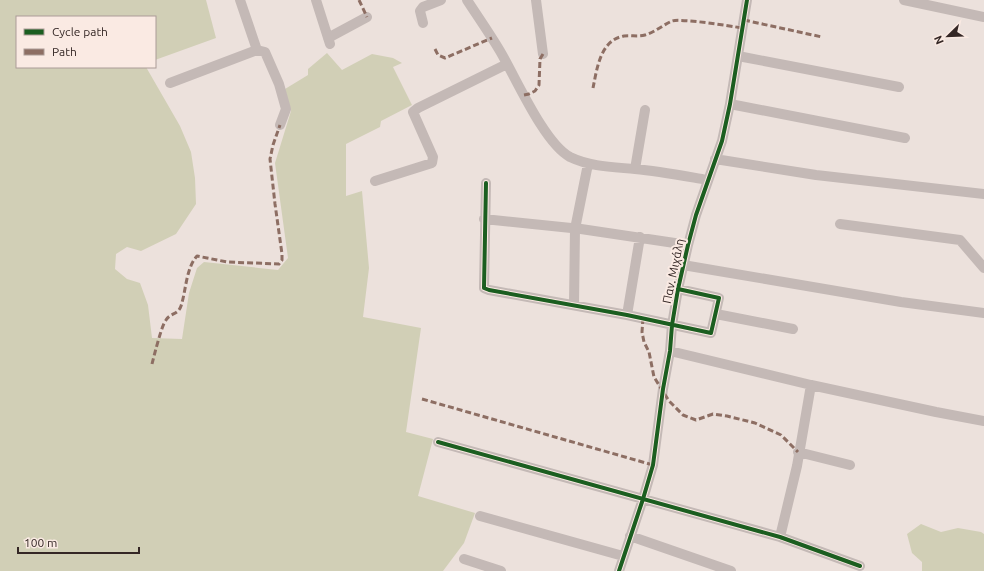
<svg xmlns="http://www.w3.org/2000/svg" width="984" height="571" font-family="Ubuntu,sans-serif">
	<style>
		.green { fill: #d1cfb6 }
		.lines { fill: none; stroke-linecap: round; stroke-linejoin: round }
		.minor { stroke: #c4b9b6; stroke-width: 10 }
		.quiet { stroke: #8d6e63; stroke-width: 3; stroke-dasharray: 6 3; stroke-linecap: butt }
		.cycleway-casing { stroke: #faeae3; stroke-width: 6 }
		.cycleway { stroke: #1b5e20; stroke-width: 4 }
		.labels { text-anchor: middle; dominant-baseline: central; stroke-width: 4; stroke-linejoin: round; paint-order: stroke }
		.street-label { font-size: 12px; fill: #342725; stroke: #faeae3 }
	</style>
	<rect width="100%" height="100%" fill="#ece1dc"/>
	<path class="green" d="M0,0H206L216,38L155,60V17H17V67H146L180,126L191,152L195,178L196,204L176,234L141,251L127,247L116,254L115,269L127,279L140,283L148,305L152,338L182,339L189,293L197,268L204,262L278,270L288,258L275,163L291,111L285,89L308,75V69L327,53L342,70L372,54L393,58L402,63L393,67L412,105L381,121L380,127L346,144V196L362,191L369,268L363,317L421,328L406,432L433,439L418,496L475,513L464,543L443,571H0Z
		M921,524L941,532L958,528L981,532L984,534V571H922V562L912,553L907,534Z"/>
	<g class="lines">
		<path class="minor" d="M240,0L257,50L265,52L279,84L286,109L280,125
			M316,0L330,44
			M467,0C478,17 490,34 500,51C516,78 544,143 570,157C591,167 613,167 635,169C659,171 684,176 707,180
			M536,0L543,54
			M904,0L984,17
			M423,23L420,11L423,7L441,0
			M328,38L367,17
			M738,56L899,87
			M170,83L257,50
			M730,104L905,138
			M715,159L816,175L984,194
			M635,169L645,110
			M375,181L432,163L433,157L413,112L418,108L507,64
			M486,183L484,288L489,290L627,315L711,333L719,298L678,289
			M484,219L581,229L688,245
			M840,224L960,240L984,268
			M683,265L901,302L984,313
			M574,305L575,229L588,164
			M716,314L793,329
			M627,315L640,237
			M670,351L811,385L936,412L984,421
			M438,442L780,537L860,566
			M798,452L850,465
			M480,516L623,556
			M630,536L731,571
			M780,537L797,466L811,385
			M464,559L501,571
			M619,571L643,499L653,465L663,389L670,351L672,325L678,289L688,245L696,215L722,141L730,104L747,0"/>
		<path class="quiet" d="M359,0L367,17
			M744,20L822,37
			M435,49L438,55L445,58L492,38
			M593,88C597,69 600,40 624,36C631,35 638,37 645,35C655,32 663,25 672,21C680,18 731,26 742,28
			M524,95L529,94L535,91L539,85L540,59L543,54
			M643,318L642,332L644,342L649,352L654,377L669,401L683,415L696,420L713,414L727,416L755,423L781,435L798,452
			M152,364C154,356 162,324 166,320C170,313 178,315 181,306C186,291 186,268 197,256L227,262L279,264L282,260V254L275,204L270,159L273,145L280,125
			M422,399L653,465"/>
		<g class="cycleway-casing">
			<path id="cycleway" d="M486,183L484,288L489,290L627,315L711,333L719,298L678,289
				M438,442L780,537L860,566
				M619,571L643,499L653,465L663,389L670,351L672,325L678,289L688,245L696,215L722,141L730,104L747,0"/>
		</g>
		<use href="#cycleway" class="cycleway"/>
	</g>
	<g class="labels">
		<g class="street-label">
			<text transform="translate(673 271) rotate(-78)">Παν. Μιχάλη</text>
		</g>
	</g>
	<rect x="16" y="16" width="140" height="52" fill="#faeae3" stroke="#ab9c97"/>
	<rect x="24" y="29" width="20" height="6" fill="#1b5e20" stroke="#ab9c97"/>
	<text x="52" y="36" font-size="12" fill="#342725">Cycle path</text>
	<rect x="24" y="49" width="20" height="6" fill="#8d6e63" stroke="#ab9c97"/>
	<text x="52" y="56" font-size="12" fill="#342725">Path</text>
	<g transform="translate(948 36) rotate(247)" stroke="#faeae3" stroke-width="3" paint-order="stroke">
	<path d="M0-3L7 15L0 10L-7 15Z" fill="#342725"/>
	<text y="-6" font-size="11" font-weight="bold" text-anchor="middle" fill="#342725">N</text>
	</g>
	<path d="M18 547v6h121v-6" fill="none" stroke="#342725" stroke-width="2"/>
	<text x="24" y="547" font-size="12" fill="#342725" stroke="#faeae3" stroke-width="3" paint-order="stroke">100 m</text>
</svg>
